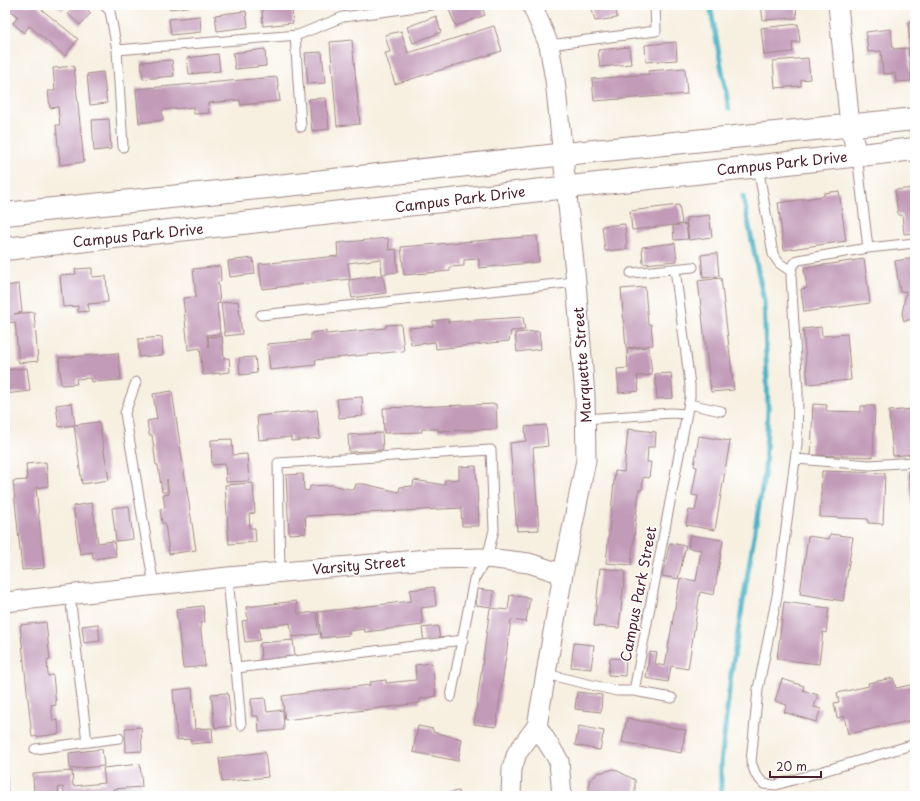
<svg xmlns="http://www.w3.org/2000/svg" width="920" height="801" font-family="'Playpen Sans',sans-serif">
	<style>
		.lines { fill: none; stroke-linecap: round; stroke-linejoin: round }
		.stream { stroke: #48b2c6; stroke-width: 5 }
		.building { fill: #c29bb9 }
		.service-casing { stroke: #a08886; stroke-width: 11 }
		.minor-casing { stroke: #a08886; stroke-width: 21 }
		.tertiary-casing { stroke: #a08886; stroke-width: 24 }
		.service { stroke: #fff; stroke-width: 9 }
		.minor { stroke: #fff; stroke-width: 19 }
		.tertiary { stroke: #fff; stroke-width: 22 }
		.labels { text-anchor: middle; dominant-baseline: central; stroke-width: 3; stroke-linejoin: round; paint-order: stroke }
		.street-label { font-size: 14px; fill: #4a1f2b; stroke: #fff }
	</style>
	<rect width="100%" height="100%" fill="#fff"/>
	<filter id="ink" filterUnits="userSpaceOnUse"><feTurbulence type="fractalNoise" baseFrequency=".025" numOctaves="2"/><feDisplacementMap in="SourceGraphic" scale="8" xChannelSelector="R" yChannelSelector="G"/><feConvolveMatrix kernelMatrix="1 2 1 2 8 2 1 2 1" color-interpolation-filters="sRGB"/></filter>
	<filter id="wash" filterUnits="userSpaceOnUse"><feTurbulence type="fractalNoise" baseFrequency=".012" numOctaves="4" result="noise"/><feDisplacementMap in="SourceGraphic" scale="16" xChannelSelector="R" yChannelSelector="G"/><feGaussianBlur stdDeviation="0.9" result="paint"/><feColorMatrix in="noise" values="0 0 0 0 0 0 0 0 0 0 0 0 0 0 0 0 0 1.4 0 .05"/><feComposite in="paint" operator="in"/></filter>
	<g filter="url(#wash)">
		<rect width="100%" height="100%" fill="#f7f0e1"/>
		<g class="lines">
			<path class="stream" d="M710,5L729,109
				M721,796V763L731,674L765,470L768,408L764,301L743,196"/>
		</g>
		<g id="blocks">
			<path class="building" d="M5,5H36L78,39L65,56L29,26L24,33L13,23L18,17Z
				M56,5H67L62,10Z
				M76,5H82L91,13L80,25L68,14Z
				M169,5H196V6L169,9Z
				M319,5H345V6L320,9Z
				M462,5H481L485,15L456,26L449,10Z
				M591,5H616L617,18L595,21Z
				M625,5H642V7L625,8Z
				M761,5H796L797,18L763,20Z
				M292,7L293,23L263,26L262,9Z
				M246,11L248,27L217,31L215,15Z
				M200,16L201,32L171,35L169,19Z
				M436,16L441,32L413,43L407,27Z
				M915,21V58H911L908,22Z
				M798,24L800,42H792L793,52L764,55L761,28Z
				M494,26L502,51L395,84L385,53L390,52L385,35L401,31L408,53Z
				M891,29L893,49L908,48L911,81L896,82L895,73L883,74L881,51L868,52L866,32Z
				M352,40L360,124L337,126L330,42Z
				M676,42L677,60L646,62L645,45Z
				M629,47L631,64L600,67L598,50Z
				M265,49L266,66L235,69L233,53Z
				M322,52L325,83L308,84L305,53Z
				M218,54L220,71L189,74L187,58Z
				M808,58L810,79L801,80V86L775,88L773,61Z
				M172,60L174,76L143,79L141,62Z
				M74,66L84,162L60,165L56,125H60L58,107L50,108L48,91H55L53,68Z
				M685,68L687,94L594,101L592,79L649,74L648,71Z
				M103,72L107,103L90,105L87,74Z
				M277,77L280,101L241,105L240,100L208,103L209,113L194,114L193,107L162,110L163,120L139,123L136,89Z
				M326,98L329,129L312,131L309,99Z
				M109,119L111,149L94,151L92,120Z
				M915,188V233L904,234L902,215H898L895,190Z
				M839,191L846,241L784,250L778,203L824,196V193Z
				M679,205L682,224L632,230L630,211Z
				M709,215L712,237L689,240L686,218Z
				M625,224L627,249L605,251L602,226Z
				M686,224L688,239L674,240L673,226Z
				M537,236L539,262L479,268V259L464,260V266L450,267V271L404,275L401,247Z
				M388,238L389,250L396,249L398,272L382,274L381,259L348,263L350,279L262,289L259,264L338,256L337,243Z
				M675,243L677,261L643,264L642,247Z
				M717,253L719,276L703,278L701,255Z
				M253,258L255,274L230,277L228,261Z
				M915,258V324H914L913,319L904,321L902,314L906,291L900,292L895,261Z
				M864,259L870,303L804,312L801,289L807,288L804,268Z
				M220,266L221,280L218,282L220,303L217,304L220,334L207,335L209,348L208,337L222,336L224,358H229L230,372L203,375L200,348L188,350L183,298L196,297L193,269Z
				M92,268V277L106,276L108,302L88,304L89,311L78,312V306L63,307L60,275L76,274L75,269Z
				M383,275L386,293L352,298L349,280Z
				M721,278L734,390L711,392L698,281Z
				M19,284L22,312L14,314L34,312L38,361L19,363L15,322L5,323V286Z
				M645,287L648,324H651L653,345L626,348L621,289Z
				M238,301L242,334L225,336L221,303Z
				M523,317L525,330L511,331L509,341L436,349L435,342L411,345L409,328L433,326V321L448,319V322Z
				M401,324L404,351L315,360L316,365L270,370L267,344L311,340V333L326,331V334L386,328V325Z
				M821,327L822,336L847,334L851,380L808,384L803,329Z
				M539,331L541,349L517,352L515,333Z
				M162,337L163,355L139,357L138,339Z
				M649,347L652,375L637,376L639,391L619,393L617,369L628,368L627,349Z
				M118,353L121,380L91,382L90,378L76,379L77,384L61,385L59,358Z
				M255,357L257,373L240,375L239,358Z
				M27,368L30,391L5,394V370Z
				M671,373L673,398L657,399L655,374Z
				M172,391L196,550L169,554L165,523H162L160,509L165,508L163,495L169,494L167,479V492H162L158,465H156L152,435H149L147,421L157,419L153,394Z
				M362,397L363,416L339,418L337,399Z
				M72,403L75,425L59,427L56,405Z
				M496,404L497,429L438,431V429H422V432L384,433L383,408Z
				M813,404L827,405L826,411L861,412V406H875L873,457L811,455Z
				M915,409V454L893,456L889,411Z
				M317,410L320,438L291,441V437L259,440L257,416Z
				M99,422L109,480L82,484L74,425Z
				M546,425L548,446L533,448L539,530L517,531L510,443L526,441L525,427Z
				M628,429L656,432L655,447H648L647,462H651L649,478L643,477L642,490H639L631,565L606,563L615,471L624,472Z
				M382,433L383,450L349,452L348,435Z
				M699,436L730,441L715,530L686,525L689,510L695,511L698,496L692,495L697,467L694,466Z
				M232,439L233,455L247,454L249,481L226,482L225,464L212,465L211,440Z
				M46,462L48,486L36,488L44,568L22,570L13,481L27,480L26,464Z
				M476,466L479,526H462L461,508L305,516L306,533L289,534L286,475L303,474L304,490L309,491L310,486L332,485L354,490L356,484H364L399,492L400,487L413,486L414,480L444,485L445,480L459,479V467Z
				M915,470V521H914L908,471Z
				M822,471L885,473L883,524L868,523V519L820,517Z
				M253,483L255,513L249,514L250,528H255L256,542L229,544L225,485Z
				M92,503L98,543L114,541L116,556L93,559L92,552L80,554L73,506Z
				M129,506L133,539L116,541L112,508Z
				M830,534L853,537L843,601L800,594L808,536L829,539Z
				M690,535L723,540L714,595L700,592L688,669L671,666L668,682L646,678L650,652L657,653L655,664L665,666L680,578L696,581L701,550L688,548Z
				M670,543L686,546L678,579L662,576Z
				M600,568L625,571L619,628L594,626Z
				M434,587L436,606L421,608L423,625L365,632L364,629L349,631V635L321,638L318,612L411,601L410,590Z
				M478,589L494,591L492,607L476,605Z
				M510,595L530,598L526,622L511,620L496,727L474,724L490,608L508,610Z
				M296,601L298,614L316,612L319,634L292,637L290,623L259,627L260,640L245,642L242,621L248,620L246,607Z
				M784,602L829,608L826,633L823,632L819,664L777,659Z
				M203,606L205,622L200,623L205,666L183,668L176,609Z
				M46,622L50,660L47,661L48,676L53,675L56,705L51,706L53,721L58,720L59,734L32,737L20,625Z
				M98,624L100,641L84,643L82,626Z
				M438,626L440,641L424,643L422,628Z
				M293,640L295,656L261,660L260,643Z
				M574,643L594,645L591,669L571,667Z
				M610,658L626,659L625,676L608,675Z
				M432,663L436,696L420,699V703L285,720L282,696L370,685V682L386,680V683L416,680L415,665Z
				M893,678L896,688L915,684V729L911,730L909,721L848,734L844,716L837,718L834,703L839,702L837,693L869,686L868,683Z
				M782,679L804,686L803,690L818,695L814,707L821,709L816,722L784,712L787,705L775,701Z
				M192,688L195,729L212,728L213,742L191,744V739L177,740L173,690Z
				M577,692L602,695L601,712L575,709Z
				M228,693L231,726L215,728L211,694Z
				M265,698L267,712L283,710L284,730L259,732L258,716H252L251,699Z
				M627,718L686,730L681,753L622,742Z
				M418,726L433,729V732L462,739L458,761L413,752Z
				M579,726L604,731L600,750L575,745Z
				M141,727L142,751L126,752L125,728Z
				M102,749L104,766L70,769L69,753Z
				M265,752L268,777L222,782L219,758Z
				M140,764L142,787L113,789L114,796H64L63,787H58L59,796H34L33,774L72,771L73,786L105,783L103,768Z
				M5,765H6L8,796H5Z
				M614,769L635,780V796H589V781L598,773Z
				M459,791L460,796H434V795Z"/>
		</g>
	</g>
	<g filter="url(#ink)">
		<use href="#blocks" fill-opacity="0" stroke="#a08886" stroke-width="1"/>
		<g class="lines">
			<g class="service-casing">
				<path id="service" d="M104,5L110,11L117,50L123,147
					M295,35L301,127
					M549,45L656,31L655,5
					M117,50L298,35L343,17L432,5
					M857,155L868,248
					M758,166L773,254L779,263L792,272
					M915,243L868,248L798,260L792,266L791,276L798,391L797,445L777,596L758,689L751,762L756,775L764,784L776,785L915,744
					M631,273L693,267
					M261,315L576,282
					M136,382L125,413L154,586
					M689,404L721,411
					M585,419L671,413L687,414
					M796,459L870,465L915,462
					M280,573L278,463L491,450L494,530L487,558L474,579L451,697
					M228,577L241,725
					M70,595L87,742
					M237,668L463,640
					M546,674L617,691H634L690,397V385L675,269
					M634,691L672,698
					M35,749L119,738"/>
			</g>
			<g class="minor-casing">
				<path id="minor" d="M838,5L850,126L857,155
					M5,602L228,577L428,559L487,558L529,563L563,574
					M537,726L559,761L562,796
					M511,796L512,769L517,753L537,726L563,574L586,460L585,396L576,282L555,80L549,45L532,5"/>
			</g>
			<g class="tertiary-casing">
				<path id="tertiary" d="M5,214L306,183L584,152L915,119
					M5,249C309,218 611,180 915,149"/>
			</g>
			<use href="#service" class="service"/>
			<use href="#minor" class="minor"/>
			<use href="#tertiary" class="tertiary"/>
		</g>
	</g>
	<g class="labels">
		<g class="street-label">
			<text transform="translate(782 163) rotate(-6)">Campus Park Drive</text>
			<text transform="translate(460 199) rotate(-7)">Campus Park Drive</text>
			<text transform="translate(138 235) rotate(-6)">Campus Park Drive</text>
			<text transform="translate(582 365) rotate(-94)">Marquette Street</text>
			<text transform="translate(359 565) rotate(-5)">Varsity Street</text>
			<text transform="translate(638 594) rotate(-79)">Campus Park Street</text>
		</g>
	</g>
	<rect width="920" height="801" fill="none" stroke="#fff" stroke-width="20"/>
	<path d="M770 771v6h51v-6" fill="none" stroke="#4a1f2b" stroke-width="2"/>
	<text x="776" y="771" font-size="12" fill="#4a1f2b" stroke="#ffffff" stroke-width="3" paint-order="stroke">20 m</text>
</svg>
